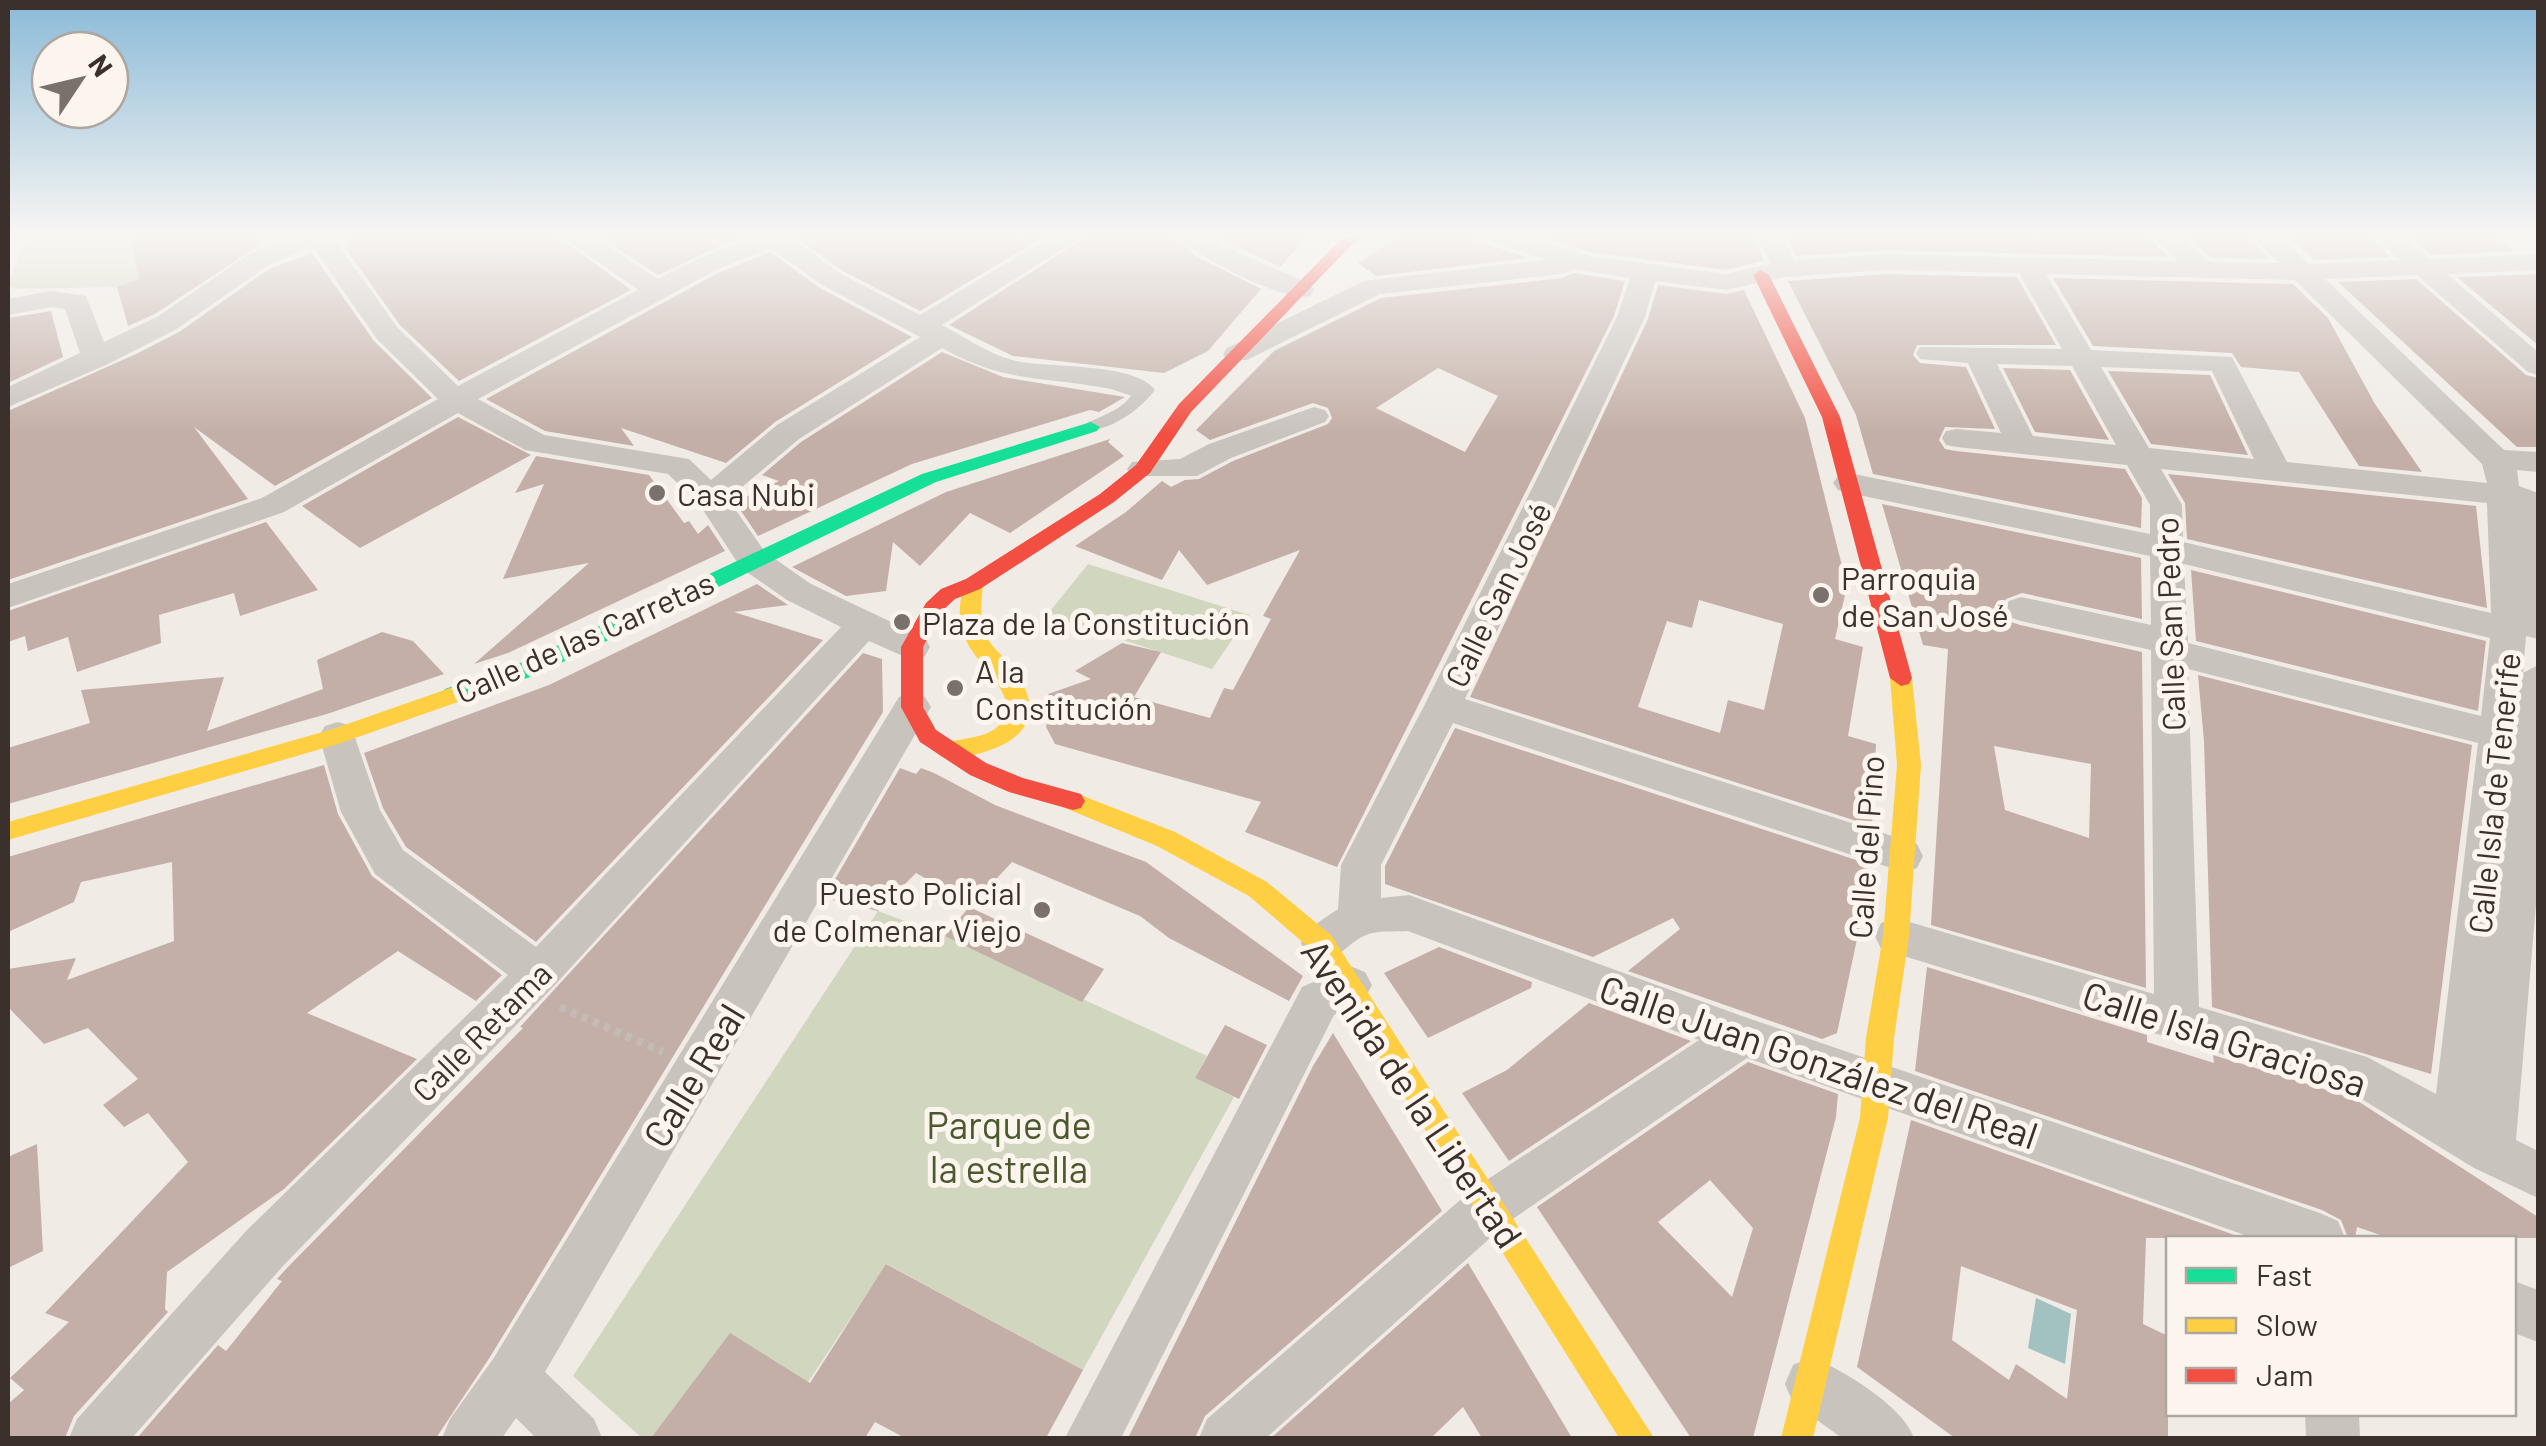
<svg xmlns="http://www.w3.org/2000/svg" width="2546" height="1446" font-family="Barlow,sans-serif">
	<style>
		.green { fill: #d1d6bf }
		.water { fill: #a1c2c1 }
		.building { fill: #c3afa7; fill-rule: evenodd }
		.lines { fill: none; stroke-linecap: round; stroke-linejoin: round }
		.path { stroke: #c2bbb6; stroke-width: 8; stroke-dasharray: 6 6; stroke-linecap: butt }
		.lane { fill: #c9c3be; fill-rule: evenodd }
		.street { fill: #c9c3be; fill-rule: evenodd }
		.fast { fill: #16e098; fill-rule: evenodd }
		.slow { fill: #ffcf43; fill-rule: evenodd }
		.jam { fill: #f24e42; fill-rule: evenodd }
		.poi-dot { fill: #7a716c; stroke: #fbf5ee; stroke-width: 4 }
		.labels { text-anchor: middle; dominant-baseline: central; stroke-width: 10; stroke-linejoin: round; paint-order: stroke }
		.poi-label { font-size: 32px; fill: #3b302b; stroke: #fbf5ee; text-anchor: start }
		.street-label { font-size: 32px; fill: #3b302b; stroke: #fbf5ee }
		.near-street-label { font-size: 38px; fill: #3b302b; stroke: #fbf5ee }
		.near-park-label { font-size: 38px; fill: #4a5a2e; stroke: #fbf5ee }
	</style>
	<rect width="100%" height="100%" fill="#f0ebe5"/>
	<path class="green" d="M29,233H132L134,240L176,267L117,287L14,289L8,283Z
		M1088,564L1249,615L1212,669L1047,615Z
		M878,911L945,936L1207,1056L1195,1078L1234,1097L1083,1370L887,1264L808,1382L730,1334L651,1438H642L573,1376Z"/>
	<path class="water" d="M2036,1298L2071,1314L2065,1364L2028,1348Z"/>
	<path class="building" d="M130,233H266L258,246L155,314L128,326L117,287L139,279Z
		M345,233H553L631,290L459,381L400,325L343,245L349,243Z
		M594,233H763L724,244L658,275Z
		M802,233H1050L920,311L843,271L798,239Z
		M1092,233H1170L1196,256L1261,289L1208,351L1164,373L1013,356L949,325Z
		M1209,233H1310L1280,267Z
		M1405,233H1472L1479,242L1529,258L1376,276L1358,263Z
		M1527,233H1752L1764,260L1726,270L1590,252Z
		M1786,233H2145L2168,257L1885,250L1796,256Z
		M2182,233H2245L2269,259L2211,258Z
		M2284,233H2367L2390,257L2314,260Z
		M2405,233H2492L2515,251L2431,255Z
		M770,252L820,288L912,337L775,422L726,463L621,428L634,446L545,431L486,399L718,273Z
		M312,253L374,341L432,398L275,486L194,427L248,499L8,580V411L136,354L179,332L269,269Z
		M1574,273L1625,281L1614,316L1337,867L1245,832L1261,802L1055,744L1046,727L1050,711L1048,694L1091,679L1075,671L1122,643L1161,652L1134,697L1210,718L1224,688L1233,690L1271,619L1263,616L1300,550L1207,585L1179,550L1162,580L1075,546L1126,512L1162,481L1171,487L1185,480L1199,479L1233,461L1328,424L1332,418L1328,408L1313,403L1210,440L1196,430L1274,351L1381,298L1562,278ZM1438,368L1498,396L1465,452L1376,408Z
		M1885,274L2017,277L2056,345H1917L1913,355L1920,363L1966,367L1995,429L1945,427L1939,440L1945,449L1956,451L2125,469L2142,498L2141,528L1873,474L1856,415L1788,281Z
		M2538,274V345L2457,277Z
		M2053,278L2293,284L2328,318L2375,404L2422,472L2359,466L2299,372L2241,367L2232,353L2093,346Z
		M2416,279L2526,375L2538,378V447H2517L2338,282Z
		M1658,285L1726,294L1744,290L1805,418L1847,586L1835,639L1863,647L1848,736L1876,744L1872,826L1470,697L1648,319ZM1699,600L1783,624L1764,710L1728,700L1720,733L1638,707L1667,621L1692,628Z
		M51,311L63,357L8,383V318Z
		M942,352L1003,377L1125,397L1099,412L1090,410L912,464L758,536L735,502L779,481L762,475L801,442Z
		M2003,368L2070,370L2109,440L2035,432Z
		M2108,371L2210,375L2248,455L2151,444Z
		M458,417L531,455L360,548L302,506Z
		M1110,439L1108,442L1124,456L1010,533L970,513L920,566L893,542L886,591L846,596L792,567L946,492Z
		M536,456L649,475L684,523L689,521L698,534L708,525L725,551L508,653L474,664L589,563L503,579L544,484L515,493Z
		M2168,474L2476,506L2487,608L2187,539L2185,503Z
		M1882,504L2141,558L2142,619L2022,593L2006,599L2001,611L2008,621L2020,625L2142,652L2146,988L1931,925L1948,649L1923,645ZM1994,746L2091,764L2089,838L2005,810Z
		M266,522L318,590L240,616L234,593L159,615L161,643L77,672L68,637L28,651L25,636L8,642V611Z
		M2191,570L2486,641L2478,711L2196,641Z
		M757,584L788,605L734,612L823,640L536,942L406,847L383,808L364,753L549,685Z
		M382,632L413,641L444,674L327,714L8,804V748L90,723L81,690L224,677L207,731L323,689L317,660Z
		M863,653L882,659L883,712L490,1357L436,1438H137L218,1345L226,1351L282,1281L277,1279L286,1269L523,1028L520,1027Z
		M2198,675L2472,745L2431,1074L2212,1007L2204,741Z
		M1455,728L1868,864L1863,911L1837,1033L1822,1039L1628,971L1680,929L1673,918L1593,957L1385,884V866Z
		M324,765L338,814L372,876L502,975L476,1001L398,951L307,1013L417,1059L284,1189L167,1272L165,1309L168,1312L74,1416L65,1438H8V1404L24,1390L10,1378L69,1322L45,1313L188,1162L148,1113L124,1127L103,1105L138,1079L88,1028L44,1044L8,1007V969L76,958L67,980L174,941L172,862L81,882L74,902L8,932V857Z
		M900,768L916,774L921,768L934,773L995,805L1146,862L1303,976L1289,1001L1169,938L1140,916L1012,862L972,905L916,873L878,911L824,898Z
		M969,907L1050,944L1104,969L1082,1002L945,936Z
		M1439,947L1532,982L1531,988L1428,1038L1384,973Z
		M1927,967L2147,1035V1042L2214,1063L2213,1055L2353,1098L2538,1217V1238H2389L2357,1227L2355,1238H2348L2341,1220L2322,1210L1915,1071Z
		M1589,1003L1691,1041L1509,1161L1462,1093L1507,1070Z
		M1225,1025L1267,1045L1239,1099L1195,1078Z
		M1333,1033L1442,1211L1205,1416L1195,1438H1128L1313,1066Z
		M1748,1062L1838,1094L1836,1117L1753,1438H1691L1537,1207ZM1710,1180L1753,1228L1732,1297L1658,1222Z
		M1911,1120L2243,1238H2146L2143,1324L2168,1336V1438H1955L1857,1367ZM1961,1266L2077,1310L2067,1399L2016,1364L2009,1380L1952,1340Z
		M37,1144L43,1251L8,1268V1157Z
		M1468,1263L1572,1438H1482L1463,1407L1431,1438H1271Z
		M886,1264L1083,1370L1046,1438H905L875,1422L865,1438H651L730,1333L810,1383Z"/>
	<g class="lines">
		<path class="path" d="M560,1007L663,1052"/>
		<path class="lane" d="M1140,385L1146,387L1149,397C1135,413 1107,432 1085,430V424C1103,415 1131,407 1134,387Z"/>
		<path class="street" d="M299,233H334L332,236L397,327L458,386L638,290L557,233H587L658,279C703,256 746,233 798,233L792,239L841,274L920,315L1057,233H1088L942,325C965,337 987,353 1012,360C1046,369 1134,361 1155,390L1150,396C1134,400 1122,391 1106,388C1041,376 1004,383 942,348L799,439L728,499L765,552L811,584L925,638L930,647L925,656L912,660L869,641L554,986L283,1266L132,1438H69L77,1419L247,1230L508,975L375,874L341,812L319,736L325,726L338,722L351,726L380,810L403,850L536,947L841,627L787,600L741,568L699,504L668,474L525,450L458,413L284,512L8,608V584L262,498L438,399L377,339L312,246L267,266L177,329L106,365L8,407V387L80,353L65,309L51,307L8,315V299L51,291L86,296L104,342L157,317L249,254ZM770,248L822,285L920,337L777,425L711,480L689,459L544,435L478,399L716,270Z
			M1174,233H1203L1222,246L1310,284L1314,290L1310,296C1283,302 1191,255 1174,233Z
			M1476,233H1515L1589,256L1726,274L1770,264L1756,233H1782L1794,260L1885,254L2178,261L2149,233H2177L2210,262L2278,263L2249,233H2277L2309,264L2399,260L2371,233H2399L2430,259L2538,254V270L2447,274L2538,352V375L2528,372L2417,275L2325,279L2504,450L2538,452V472L2517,470L2519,486L2538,493V639L2526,636L2523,673L2538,665V881L2516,1140L2538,1151V1198L2474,1168L2355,1095L1881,949L1875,936L1881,923L1896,918L2154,994L2151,650L2021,621L2009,617L2004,609L2009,601L2021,597L2151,625L2150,556L1849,493L1838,490L1833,483L1838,476L1849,473L2150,534V505L2127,465L1957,447L1946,445L1942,438L1946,431L1957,429L2001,433L1968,363L1920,359L1916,353L1920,347L2062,349L2019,273L1885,270L1785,277L1726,290L1655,281L1645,317L1465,699L1917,844L1923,856L1917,868L1903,872L1453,723L1381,865V898L1409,895L1742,1016L2320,1213L2338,1221L2345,1238H2253L1747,1058L1507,1223L1266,1438H1199L1207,1419L1473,1189L1699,1040L1408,931C1395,932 1377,930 1366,935C1341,946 1339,967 1307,956L1301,943L1307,930L1338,909L1341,865L1424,706L1617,317L1630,278L1573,269L1562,274L1380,294L1247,360H1227L1223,354L1227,348L1364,281L1546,260L1480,238ZM2046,274L2295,280L2482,464L2487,483L2287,462L2232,357L2091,350ZM1997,364L2072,366L2116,445L2033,436ZM2101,367L2212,371L2254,459L2149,448ZM2161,469L2487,503L2491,613L2183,542L2182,505ZM2184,564L2490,638L2481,716L2188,643ZM2188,669L2478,743L2436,1094L2367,1057L2199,1007Z
			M1314,407L1325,410L1329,416L1325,422L1231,458L1197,476H1132L1127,469L1132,462L1180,459L1209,444Z
			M912,693L925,697L931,707L545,1372L594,1419L602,1438H536L516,1418L502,1438H442L450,1419L493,1359L899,697Z
			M1350,966L1365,972L1372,985L1365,998L1334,1015L1121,1438H1065L1302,987Z
			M2514,1281L2538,1290V1342L2514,1333Z
			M1812,1357C1844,1371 1903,1406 1914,1438H1842L1793,1403L1785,1384L1793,1365Z
			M2305,1414H2359L2360,1438H2306Z"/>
		<path class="fast" d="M1091,422L1100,427L1097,431L936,482L536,675L453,703L442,695L445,689L520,663L922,474Z"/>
		<path class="slow" d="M973,577L983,584C982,599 979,616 984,631C989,646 1004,656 1013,668C1058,729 1003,753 948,759L940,756L937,750L940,744C965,736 1000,741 1008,709C1002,675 967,659 961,625C958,612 961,597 963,584Z
			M1901,670L1912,678L1921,765L1909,936L1894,1038L1888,1118L1813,1438H1781L1860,1118L1866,1038L1883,936L1897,765L1890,678Z
			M453,687L464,695L461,701L338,744L8,840V822L333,729Z
			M1073,792L1175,832L1267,882L1331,935L1654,1438H1619L1313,951L1249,896L1157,846L1065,808L1061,801L1065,794Z"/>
		<path class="jam" d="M1347,233H1363L1191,412L1150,473L1114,502L980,589L955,599L941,612L923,647V707L936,730L986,763L1023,778L1081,794L1085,801L1081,808L1073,810L1009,792L970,775L920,742L901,707V647L926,603L941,589L966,579L1100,494L1136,465L1179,404Z
			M1761,270L1769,275L1840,417L1912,678L1909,684L1901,686L1890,678L1822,417L1753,275Z"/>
	</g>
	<linearGradient id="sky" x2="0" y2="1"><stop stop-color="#8bbad8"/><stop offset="0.54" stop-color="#f8f6f3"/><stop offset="1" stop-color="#f8f6f3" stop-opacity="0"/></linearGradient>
	<rect width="2546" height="435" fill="url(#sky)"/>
	<g class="poi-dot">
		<circle cx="657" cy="493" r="10"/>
		<circle cx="1821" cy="595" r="10"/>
		<circle cx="902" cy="622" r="10"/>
		<circle cx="955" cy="688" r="10"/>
		<circle cx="1042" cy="910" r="10"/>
	</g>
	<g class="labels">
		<g class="poi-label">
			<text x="677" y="493">Casa Nubi</text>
			<text x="1841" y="577">Parroquia<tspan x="1841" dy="37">de San José</tspan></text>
			<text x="922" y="622">Plaza de la Constitución</text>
			<text x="975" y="670">A la<tspan x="975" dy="37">Constitución</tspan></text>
			<text x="1022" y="892" text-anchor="end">Puesto Policial<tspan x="1022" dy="37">de Colmenar Viejo</tspan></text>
		</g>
		<g class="street-label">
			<text transform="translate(1497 594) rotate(-64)">Calle San José</text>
			<text transform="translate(2169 624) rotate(-92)">Calle San Pedro</text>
			<text transform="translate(584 636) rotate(-24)">Calle de las Carretas</text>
			<text transform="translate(2493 793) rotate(-84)">Calle Isla de Tenerife</text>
			<text transform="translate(1865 847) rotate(-86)">Calle del Pino</text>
			<text transform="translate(481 1031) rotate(-45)">Calle Retama</text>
		</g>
		<g class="near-street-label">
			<text transform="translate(2225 1038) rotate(18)">Calle Isla Graciosa</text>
			<text transform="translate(1819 1061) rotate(19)">Calle Juan González del Real</text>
			<text transform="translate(693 1075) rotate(-59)">Calle Real</text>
			<text transform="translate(1413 1093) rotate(56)">Avenida de la Libertad</text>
		</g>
		<g class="near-park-label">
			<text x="1009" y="1124">Parque de<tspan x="1009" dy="44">la estrella</tspan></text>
		</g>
	</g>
	<rect width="2546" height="1446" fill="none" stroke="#3b302b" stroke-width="20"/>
	<rect x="2166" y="1236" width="350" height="180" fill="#fbf5ee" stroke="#aea6a0" stroke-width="2.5"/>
	<rect x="2186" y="1268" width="50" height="15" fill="#16e098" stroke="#aea6a0" stroke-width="2.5"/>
	<text x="2256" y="1286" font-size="30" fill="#3b302b">Fast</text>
	<rect x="2186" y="1318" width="50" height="15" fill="#ffcf43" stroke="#aea6a0" stroke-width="2.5"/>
	<text x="2256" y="1336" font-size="30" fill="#3b302b">Slow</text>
	<rect x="2186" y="1368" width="50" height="15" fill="#f24e42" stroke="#aea6a0" stroke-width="2.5"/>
	<text x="2256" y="1386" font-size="30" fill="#3b302b">Jam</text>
	<g transform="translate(80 80) rotate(55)"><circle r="48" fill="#fbf5ee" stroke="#aea6a0" stroke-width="2.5"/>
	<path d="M0-8L18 38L0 25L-18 38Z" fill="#7a716c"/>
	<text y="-15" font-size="28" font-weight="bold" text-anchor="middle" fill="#3b302b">N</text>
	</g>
</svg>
